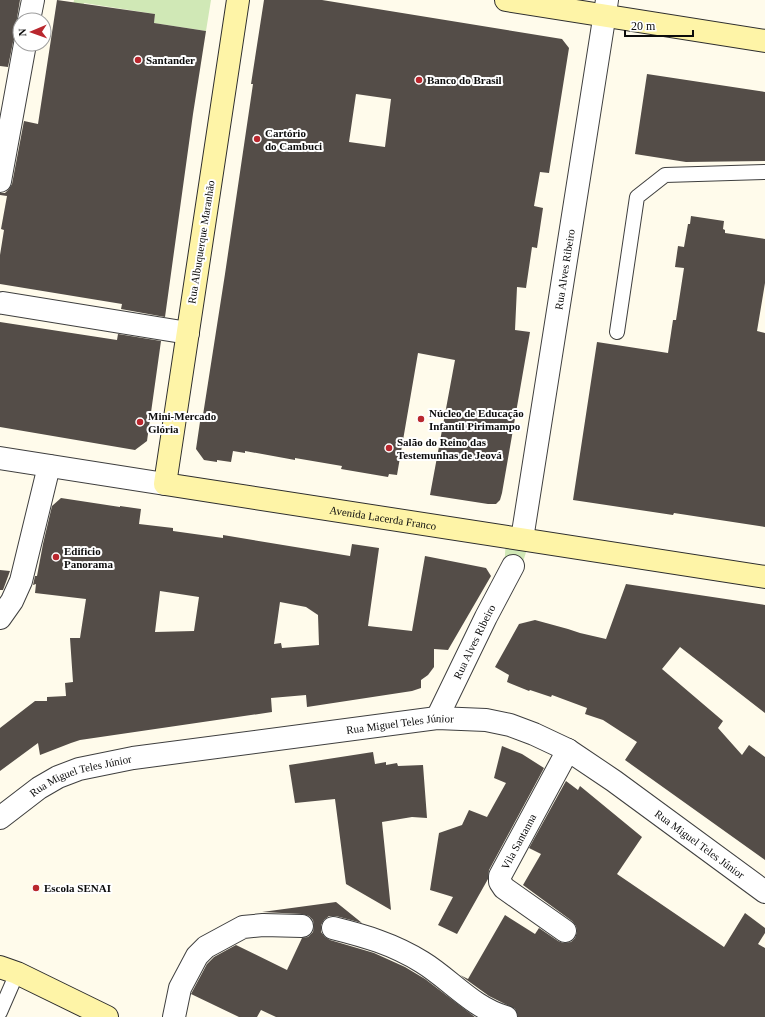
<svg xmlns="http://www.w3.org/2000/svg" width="765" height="1017" font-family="Georgia,serif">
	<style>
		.green { fill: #d0e8b6 }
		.building { fill: #544d48; fill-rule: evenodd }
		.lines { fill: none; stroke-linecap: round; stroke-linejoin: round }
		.lane-casing { stroke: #3f3f3f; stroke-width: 16 }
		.street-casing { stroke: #3f3f3f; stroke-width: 24 }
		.secondary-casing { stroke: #2e2e2e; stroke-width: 24 }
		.lane { stroke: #fff; stroke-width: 14 }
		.street { stroke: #fff; stroke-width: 22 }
		.secondary { stroke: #fef4a7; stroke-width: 22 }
		.poi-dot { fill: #b9272e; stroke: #fff; stroke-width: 1.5 }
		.labels { text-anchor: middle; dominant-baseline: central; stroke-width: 4; stroke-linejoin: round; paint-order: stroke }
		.poi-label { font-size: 11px; font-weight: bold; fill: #0c0c0c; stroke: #fff; text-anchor: start }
		.street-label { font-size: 11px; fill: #0c0c0c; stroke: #fff }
	</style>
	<rect width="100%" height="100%" fill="#fffbeb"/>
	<path class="green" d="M74,0H211L206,31L154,23L155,14L84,3L82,12L72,10Z
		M506,540L528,546L521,568H504Z"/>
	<path class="building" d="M0,0H20L17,18L15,37L13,42L8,67L0,66Z
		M57,0L155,14L154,23L206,31L193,114L165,317L121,309L122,304L0,284V255L4,230L1,229L7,196L0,195V193H5L9,189L12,184L24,121L38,124Z
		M264,0H322L562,39L569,48L549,173L540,172L534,206L543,208L537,248L532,247L526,288L517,287L515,330L530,332L502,493L500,500L496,504H488L430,495L455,360L418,353L397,475L389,474L388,477L341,469L342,466L295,458V460L245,451V453L233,451L231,462L217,460V462L204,460L196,449L201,415H203L225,274L253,84H251ZM356,94L391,99L385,147L349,142Z
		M647,74L765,92V161L686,162L635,154Z
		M691,216L724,221L723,229L725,230V233L765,239V283L757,331L765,333V527L674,513L673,515L573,500L597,342L668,353L673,320H676L684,268L675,267L678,246L684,247L688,224H690Z
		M0,322L117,340L118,334L161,341L147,441L135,450L0,427Z
		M61,498L120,507V506L141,509L139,524L173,528V531L223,538V535L350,556L352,544L379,548L368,626L412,631L425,556L486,568L491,576L448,650L434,649V667L428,675L421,680V688L412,691L307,707L306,695L271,698L272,712L80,740L71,743L40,755L38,743L0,771V728L35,701H47V697L66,696L65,683L73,682L70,638H80L86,599L35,593L36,584L33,585L35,576H37L43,544L52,506ZM160,591L199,597L194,631L155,632ZM280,602L306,607L318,615L319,645L282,648L281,643L274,644Z
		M0,570L10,571L3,590H0Z
		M626,584L765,605V713L680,647L662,669L723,721L718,728L742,755L749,745L765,757V860L625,760L637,742L603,720L585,714L587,708L552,695L551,697L530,690L529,691L507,682L509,675L495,667L519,624L535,620L568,629L580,633L606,639Z
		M502,746L522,754L544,768L489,870L488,879L457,934L438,925L453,897L430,890L439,833L462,825L469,810L487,817L506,783L494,778Z
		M373,752L375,764L386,762V765L397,763L398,766L423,765L427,818L412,817L382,822L391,910L346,884L335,799L295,803L289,765Z
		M566,781L578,790L580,786L642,837L617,874L724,947L745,913L765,928V933L758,944L765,948V1017H518L515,1009L489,996L460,975L468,979L505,915L535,934L539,928L558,941L563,943L571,942L575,938L577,932L576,926L572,921L523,885L541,854L529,848Z
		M336,902L362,923L336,916H329L324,920L321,925V932L325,937L330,940L374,953L405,967L425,979L475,1017H276L261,1010L257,1017H239L191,994L207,964L214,957L236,945L287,970L302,938L308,937L313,932L314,926L313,920L309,916L302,914L262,912Z"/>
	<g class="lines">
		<g class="lane-casing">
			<path id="lane" d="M617,332L637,197L665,175L765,172
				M0,1012L17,973"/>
		</g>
		<g class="street-casing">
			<g id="street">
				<path d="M29,20L33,0"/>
				<path d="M0,181L25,44"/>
				<path d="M3,303L188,333"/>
				<path d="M0,458L165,484"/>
				<path id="s1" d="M522,539L607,0"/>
				<path d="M0,618L12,601L21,581L49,466"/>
				<path id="s2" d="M437,718L486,617L513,566"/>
				<path id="s3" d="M0,818L39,788L58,777L79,769L133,758L437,718L486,720L510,725L534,734L568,750L614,781L765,892"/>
				<path d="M333,928C365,936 393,944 422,962C450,979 473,1008 506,1017"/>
				<path id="s4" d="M565,931L504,888L500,882V876L568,750"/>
				<path d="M174,1017L180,988L197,956L206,947L243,927L263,925L302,926"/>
			</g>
		</g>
		<g class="secondary-casing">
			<g id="secondary">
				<path id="s5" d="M238,0L165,484L765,577"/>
				<path d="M506,0L765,41"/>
				<path d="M0,967L17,973L107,1017"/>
			</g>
		</g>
		<use href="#lane" class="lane"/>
		<use href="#street" class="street"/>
		<use href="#secondary" class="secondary"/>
	</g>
	<g class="poi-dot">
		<circle cx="138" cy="60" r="4"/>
		<circle cx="419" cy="80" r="4"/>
		<circle cx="257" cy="139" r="4"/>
		<circle cx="421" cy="419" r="4"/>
		<circle cx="140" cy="422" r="4"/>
		<circle cx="389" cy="448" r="4"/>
		<circle cx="56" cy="557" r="4"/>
		<circle cx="36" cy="888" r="4"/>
	</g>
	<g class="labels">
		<g class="poi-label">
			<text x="146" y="60">Santander</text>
			<text x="427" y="80">Banco do Brasil</text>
			<text x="265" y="133">Cartório<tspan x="265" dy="13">do Cambuci</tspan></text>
			<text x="429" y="413">Núcleo de Educação<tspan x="429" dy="13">Infantil Pirimampo</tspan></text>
			<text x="148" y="416">Mini-Mercado<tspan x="148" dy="13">Glória</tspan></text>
			<text x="397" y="442">Salão do Reino das<tspan x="397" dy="13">Testemunhas de Jeová</tspan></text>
			<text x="64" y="551">Edificio<tspan x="64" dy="13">Panorama</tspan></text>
			<text x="44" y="888">Escola SENAI</text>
		</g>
		<g class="street-label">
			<text transform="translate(201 242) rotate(-81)">Rua Albuquerque Maranhão</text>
			<text stroke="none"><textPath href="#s1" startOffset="273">Rua Alves Ribeiro</textPath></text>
			<text stroke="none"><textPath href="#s5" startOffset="710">Avenida Lacerda Franco</textPath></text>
			<text stroke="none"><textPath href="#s2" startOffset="85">Rua Alves Ribeiro</textPath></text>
			<text stroke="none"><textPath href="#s3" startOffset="418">Rua Miguel Teles Júnior</textPath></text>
			<text stroke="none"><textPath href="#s3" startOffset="93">Rua Miguel Teles Júnior</textPath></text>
			<text stroke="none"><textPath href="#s4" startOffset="127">Vila Santanna</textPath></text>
			<text stroke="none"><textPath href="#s3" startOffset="754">Rua Miguel Teles Júnior</textPath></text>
		</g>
	</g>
	<g transform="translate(32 32) rotate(268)"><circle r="19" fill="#ffffff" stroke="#9e9e9e"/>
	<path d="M0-3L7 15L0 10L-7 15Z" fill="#b9272e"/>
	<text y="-6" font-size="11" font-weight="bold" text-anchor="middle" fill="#0c0c0c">N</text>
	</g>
	<path d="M625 30v6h68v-6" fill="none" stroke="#0c0c0c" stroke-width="2"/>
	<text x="631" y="30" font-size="12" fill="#0c0c0c" stroke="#ffffff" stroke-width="3" paint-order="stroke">20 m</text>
</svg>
